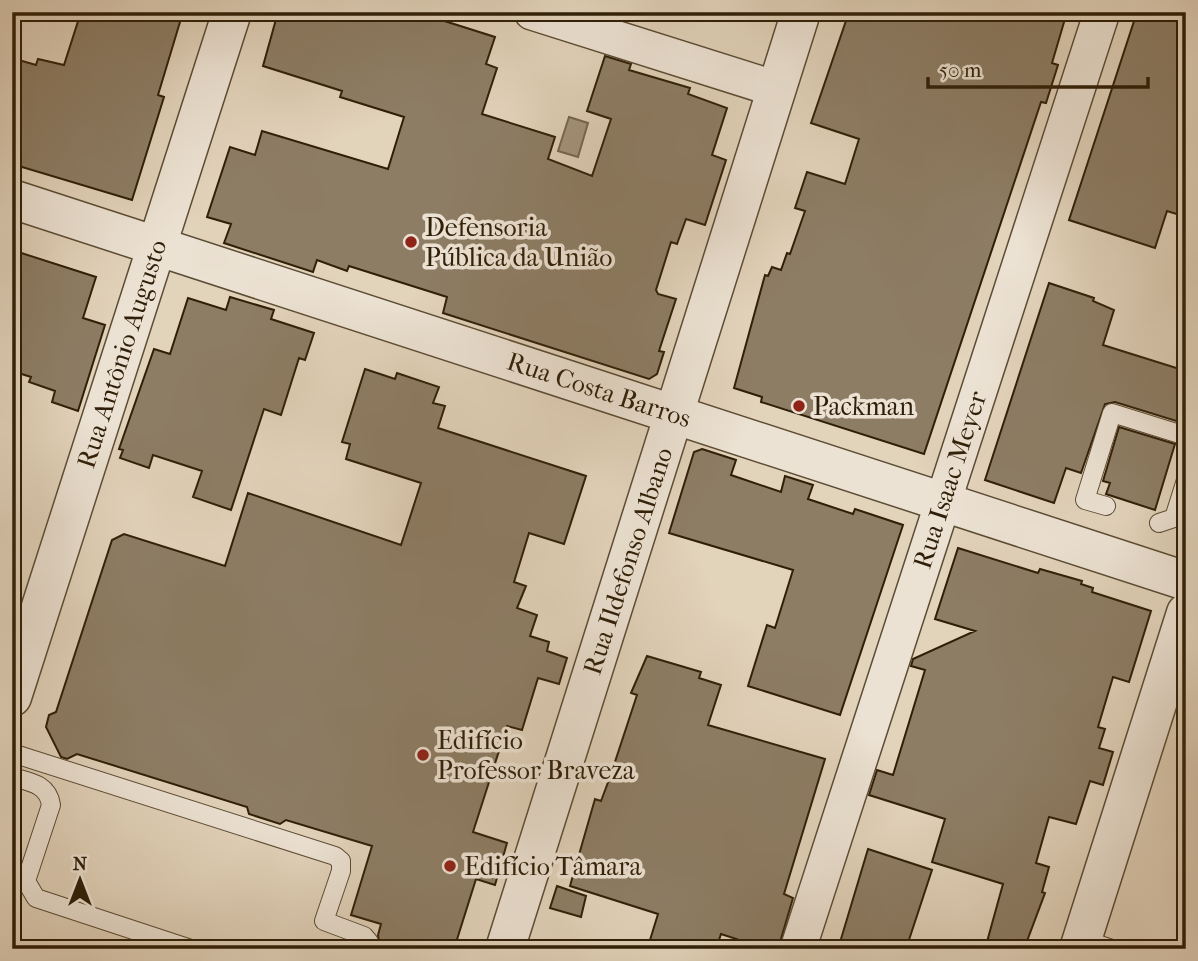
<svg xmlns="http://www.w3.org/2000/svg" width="1198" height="961" font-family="'IM FELL French Canon',serif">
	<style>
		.water { fill: #a5967e; stroke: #76664f; stroke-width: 2 }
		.building { fill: #8d7d65; stroke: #301f08; stroke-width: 2 }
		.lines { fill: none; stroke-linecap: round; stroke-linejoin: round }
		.service-casing { stroke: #5c4c35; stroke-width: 20 }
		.minor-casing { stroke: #5c4c35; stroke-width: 38 }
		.tertiary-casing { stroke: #5c4c35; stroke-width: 41 }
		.service { stroke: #ece2d3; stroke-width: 18 }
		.minor { stroke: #ece2d3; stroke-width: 35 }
		.tertiary { stroke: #ece2d3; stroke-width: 38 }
		.poi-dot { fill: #8f2418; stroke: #ece2d3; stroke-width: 2.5 }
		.labels { text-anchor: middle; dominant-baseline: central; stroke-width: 7; stroke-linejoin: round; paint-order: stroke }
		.poi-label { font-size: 26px; fill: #301f08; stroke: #ece2d3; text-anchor: start }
		.street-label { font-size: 26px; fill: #301f08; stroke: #ece2d3 }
	</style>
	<rect width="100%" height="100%" fill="#e2d3bb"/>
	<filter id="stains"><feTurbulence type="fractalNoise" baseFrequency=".00286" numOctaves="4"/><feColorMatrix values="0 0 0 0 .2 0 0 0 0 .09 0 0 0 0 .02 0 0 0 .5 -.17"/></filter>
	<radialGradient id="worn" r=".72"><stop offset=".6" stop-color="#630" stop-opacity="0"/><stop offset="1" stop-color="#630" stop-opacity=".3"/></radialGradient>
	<path class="water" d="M569,117L588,123L578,157L558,151Z"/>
	<path class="building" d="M81,12H183L158,95L164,97L132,200L12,164V58L36,65L38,59L64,65Z
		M278,12H436L435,18L495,37L486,64L497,68L482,114L555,137L548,159L592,176L611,119L587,111L605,56L631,64L629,70L690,88L688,94L727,108L712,155L726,160L705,225L686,219L677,244L671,242L656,290L658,294L676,299L659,351L664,352L657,374L649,379L443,313L447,297L349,266L347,271L317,260L313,272L224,243L231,224L207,217L230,147L255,155L262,131L388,169L404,117L340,97L342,91L263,66Z
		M849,12H1067L1052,63L1058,65L1046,103L1041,102L924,454L761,402L762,397L734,388L765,275L768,276L772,267L781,270L787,253L790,254L805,211L795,208L807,172L845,184L859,139L811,123Z
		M1137,12H1172L1186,17V217L1167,211L1155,248L1069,220Z
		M12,250L96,277L83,318L105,325L78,411L52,402L55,391L29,382L31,377L12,371Z
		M1049,283L1094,298L1093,301L1114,310L1103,345L1186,371V424L1115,402L1105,404L1081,473L1066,468L1054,503L985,480Z
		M230,297L274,310L271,319L314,333L305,360L299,358L281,415L264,409L231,510L193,497L202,471L153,455L149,468L120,458L123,450L119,449L154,349L170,354L188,298L226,310Z
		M365,369L395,379L397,373L439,387L433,403L445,406L438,428L586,476L564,544L529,533L514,582L526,586L517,608L537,615L530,636L549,642L547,651L567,658L559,684L538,678L522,730L507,726L473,832L507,843L495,885L476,879L454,949H380L378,935L381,924L351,915L372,846L286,820L280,824L249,814L247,807L77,754L67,759L61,757L46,727L49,715L56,712L112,540L124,534L225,566L248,493L401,545L421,483L346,459L350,444L342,442Z
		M1119,427L1175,444L1155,510L1106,494L1110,483L1103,481Z
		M702,449L736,460L731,475L781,492L785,476L813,485L808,499L853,514L855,509L903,525L840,715L748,686L767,625L775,628L793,570L669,533L694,452Z
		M958,548L1038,573L1040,569L1082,581L1081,584L1093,588L1092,592L1151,611L1129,682L1113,677L1098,727L1105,729L1099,748L1113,752L1103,785L1090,781L1076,824L1049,817L1036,863L1049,867L1042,892L1045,893L1024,949H985L1003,884L932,862L945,819L869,795L877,770L893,775L925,670L911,666L913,659L975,631L935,619Z
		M647,656L701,672L699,678L721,685L708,725L825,759L784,894L793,898L778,949H767L721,934L716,949H678L650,940L658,914L570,886L595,799L601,801L610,777L637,695L631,693Z
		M868,849L932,870L906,949H838Z
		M557,886L586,896L581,917L550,908Z"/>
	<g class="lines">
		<g class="service-casing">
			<path id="service" d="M1106,506L1085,500L1112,413L1186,436
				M1159,523L1174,518L1186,480
				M12,753L335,856L341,861V871L324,921L364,936L369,942V949
				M12,777C30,782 48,784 51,805L26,881L36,898L191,949
				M1082,939L1112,949"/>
		</g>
		<g class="minor-casing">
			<path id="minor" d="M532,12L776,89
				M798,949L1102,12"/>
		</g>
		<g class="tertiary-casing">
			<path id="tertiary" d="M12,199L1186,581
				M12,697L232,12
				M505,949L801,12
				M1079,949L1186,613"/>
		</g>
		<use href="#service" class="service"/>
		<use href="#minor" class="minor"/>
		<use href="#tertiary" class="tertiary"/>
	</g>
	<g class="poi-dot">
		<circle cx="411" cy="242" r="7"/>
		<circle cx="799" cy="406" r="7"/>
		<circle cx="423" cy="755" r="7"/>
		<circle cx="450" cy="866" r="7"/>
	</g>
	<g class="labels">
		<g class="poi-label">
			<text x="425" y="227">Defensoria<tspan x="425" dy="30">Pública da União</tspan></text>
			<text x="813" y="406">Packman</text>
			<text x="437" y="740">Edifício<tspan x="437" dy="30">Professor Braveza</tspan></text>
			<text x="464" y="866">Edifício Tâmara</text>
		</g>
		<g class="street-label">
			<text transform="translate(122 354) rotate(-72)">Rua Antônio Augusto</text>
			<text transform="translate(599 390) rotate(18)">Rua Costa Barros</text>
			<text transform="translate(950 480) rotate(-72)">Rua Isaac Meyer</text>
			<text transform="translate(628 561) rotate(-72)">Rua Ildefonso Albano</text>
		</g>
	</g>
	<rect width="1198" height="961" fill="none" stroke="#e2d3bb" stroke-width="42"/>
	<rect x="14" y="14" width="1170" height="933" fill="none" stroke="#301f08" stroke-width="3.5"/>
	<rect x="21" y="21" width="1156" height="919" fill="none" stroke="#301f08" stroke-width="2"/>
	<g transform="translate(80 880)" stroke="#ece2d3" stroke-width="5" paint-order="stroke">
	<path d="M0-5L12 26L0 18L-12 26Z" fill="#301f08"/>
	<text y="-10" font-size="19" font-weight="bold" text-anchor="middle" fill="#301f08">N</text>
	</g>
	<path d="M928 77v10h220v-10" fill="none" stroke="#301f08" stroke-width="3.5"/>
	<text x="939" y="77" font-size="21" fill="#301f08" stroke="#ece2d3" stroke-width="5" paint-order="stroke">50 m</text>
	<rect width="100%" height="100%" filter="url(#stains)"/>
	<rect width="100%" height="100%" fill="url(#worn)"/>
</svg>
